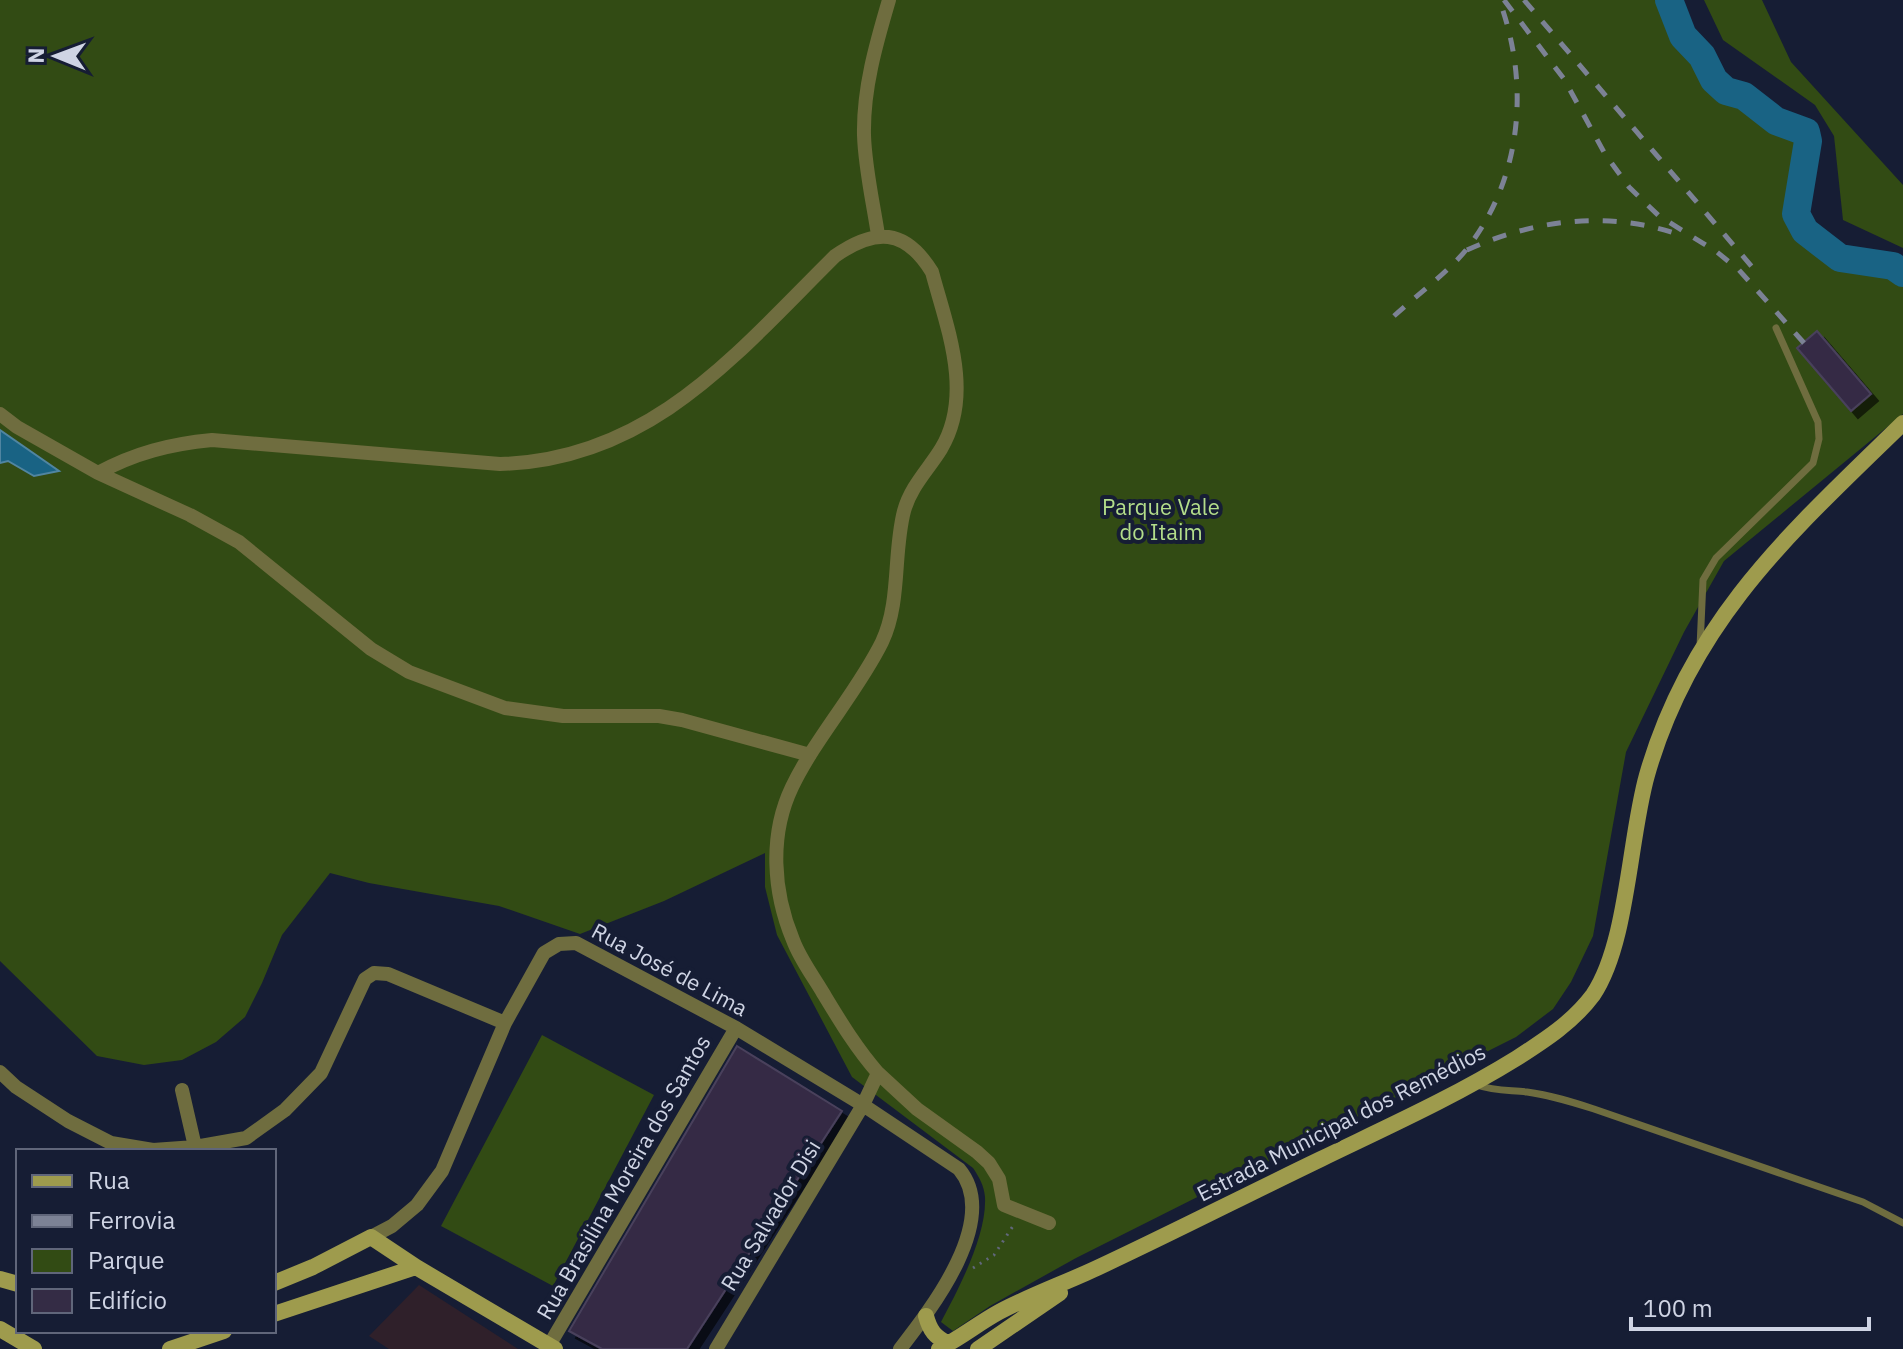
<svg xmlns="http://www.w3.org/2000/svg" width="1903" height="1349" font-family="'IBM Plex Sans',sans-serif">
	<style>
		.education { fill: #2f202a }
		.green { fill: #324b14 }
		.water { fill: #196384; stroke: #5085a1; stroke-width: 2 }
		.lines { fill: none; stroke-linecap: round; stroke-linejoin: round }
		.river { stroke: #196384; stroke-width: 28 }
		.building { fill: #342c45; stroke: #4a415c; stroke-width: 2; filter: url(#shadow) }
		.path { stroke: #61677b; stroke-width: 3; stroke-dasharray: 2 6; stroke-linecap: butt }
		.lane { stroke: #6f6d3f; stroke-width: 7 }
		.street { stroke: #6f6d3f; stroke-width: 14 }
		.secondary { stroke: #9e9b4d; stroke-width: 16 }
		.rail { stroke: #7c8295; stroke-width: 5; stroke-dasharray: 14 14; stroke-linecap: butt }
		.labels { text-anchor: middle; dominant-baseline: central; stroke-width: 8; stroke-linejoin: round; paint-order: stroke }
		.park-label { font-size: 22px; fill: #b3dd8a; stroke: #161d34 }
		.street-label { font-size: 22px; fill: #cfd4e4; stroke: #161d34 }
	</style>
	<defs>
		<filter id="shadow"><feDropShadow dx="7" dy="7" stdDeviation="0" flood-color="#0009"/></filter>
	</defs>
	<rect width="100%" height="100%" fill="#161d34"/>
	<path class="education" d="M419,1285L518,1349H389L369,1336Z"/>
	<path class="green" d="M0,0H1668L1683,36L1714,80L1808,141L1798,192L1805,232L1840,258L1893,266L1903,274V414L1724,561L1684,632L1626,752L1593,936L1571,982L1553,1009L1516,1037L1076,1258L990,1306L953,1331L941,1322C959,1288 987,1235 985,1197C984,1185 979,1177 973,1168L852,1077L777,935L765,887V853L664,901L580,934L499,906L369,883L330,873L282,935L262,983L245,1017L216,1042L182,1060L144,1065L97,1056L0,961Z
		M1704,0H1762L1791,62L1903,185V248L1843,220L1834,136L1815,105L1723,40Z
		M542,1035L654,1095L553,1286L441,1226Z"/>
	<path class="water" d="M0,430L59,471L34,476L8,461L0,463Z"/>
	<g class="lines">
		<path class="river" d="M1669,0L1683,36L1702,56L1714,80L1726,91L1744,96L1776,121L1806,132L1808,141L1796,214L1805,231L1840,258L1893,266L1903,273"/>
	</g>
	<path class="building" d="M1817,331L1871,394L1851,411L1797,348Z
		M737,1046L842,1111L687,1349H602L569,1331Z"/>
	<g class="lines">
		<path class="path" d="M973,1268L994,1255L1013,1226"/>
		<path class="lane" d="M1700,647L1703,580L1716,558L1813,463L1819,439L1818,422L1776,328
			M1477,1085C1494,1091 1509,1090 1527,1092C1550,1095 1572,1102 1594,1109L1863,1202L1903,1223"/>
		<path class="street" d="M878,235C873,202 865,168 864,135C863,89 876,44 889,0
			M0,414L17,427L98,473
			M0,1072L16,1087L68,1121L111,1143L153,1150L195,1147L246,1138L285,1110L321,1073L365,979L374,973L388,974L505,1023
			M878,1073L917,1109L977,1152L989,1163L999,1179L1004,1205L1049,1223
			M182,1090L196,1151
			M371,1237L392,1226L417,1205L442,1171L505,1023L544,953L559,944L576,943L736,1028L863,1105L959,1169C1001,1219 932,1308 900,1349
			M547,1349L736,1028
			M716,1349L863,1105L878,1073C856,1048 840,1021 823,993C813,976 800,959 793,940C773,892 769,835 792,787C816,737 858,691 882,642C901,602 893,553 904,511C911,486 928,470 941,449C974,394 947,328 932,272C905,228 875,228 835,256C737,353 651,460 500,464L212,440C170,444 135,453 98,473L190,515L239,542L371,649L409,672L505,708L563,716H659L682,720L810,755"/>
		<path class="secondary" d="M0,1279L18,1284
			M274,1283L313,1267L371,1237L416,1267L555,1349
			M274,1314L416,1267
			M926,1316C930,1331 935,1337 949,1344
			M0,1329L34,1349
			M170,1349L224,1331
			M939,1349C960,1338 979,1323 999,1312C1031,1295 1065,1283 1097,1268C1172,1233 1246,1195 1321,1159C1387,1127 1454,1097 1517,1058C1545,1040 1573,1022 1593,995C1628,943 1629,838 1647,775C1691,620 1792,531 1903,423
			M978,1349L1060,1293"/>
		<path class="rail" d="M1504,0L1564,79L1605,154L1629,187L1659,216L1717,252L1739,270L1804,343
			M1524,0L1759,275
			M1467,250C1533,220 1607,210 1677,234
			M1394,316C1417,295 1446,274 1466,250C1522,179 1530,85 1500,2"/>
	</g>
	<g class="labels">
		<g class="park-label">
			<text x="1161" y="506">Parque Vale<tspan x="1161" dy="25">do Itaim</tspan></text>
		</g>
		<g class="street-label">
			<text transform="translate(670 969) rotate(28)">Rua José de Lima</text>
			<text transform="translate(1341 1122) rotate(-27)">Estrada Municipal dos Remédios</text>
			<text transform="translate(623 1177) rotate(-60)">Rua Brasilina Moreira dos Santos</text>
			<text transform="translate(770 1215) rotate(-59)">Rua Salvador Disi</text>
		</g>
	</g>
	<rect x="16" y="1149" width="260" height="184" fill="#161d34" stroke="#60667a" stroke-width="2"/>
	<rect x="32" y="1175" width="40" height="12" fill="#9e9b4d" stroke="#60667a" stroke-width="2"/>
	<text x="88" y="1189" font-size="24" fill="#cfd4e4">Rua</text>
	<rect x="32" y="1215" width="40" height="12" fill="#7c8295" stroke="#60667a" stroke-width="2"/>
	<text x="88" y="1229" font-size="24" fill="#cfd4e4">Ferrovia</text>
	<rect x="32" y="1249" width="40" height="24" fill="#324b14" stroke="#60667a" stroke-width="2"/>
	<text x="88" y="1269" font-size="24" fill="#cfd4e4">Parque</text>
	<rect x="32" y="1289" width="40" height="24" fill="#342c45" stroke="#60667a" stroke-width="2"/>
	<text x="88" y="1309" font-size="24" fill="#cfd4e4">Edifício</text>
	<g transform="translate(56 56) rotate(271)" stroke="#161d34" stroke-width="6" paint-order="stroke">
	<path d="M0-6L14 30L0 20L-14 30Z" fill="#cfd4e4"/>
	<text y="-12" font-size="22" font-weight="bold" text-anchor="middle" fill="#cfd4e4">N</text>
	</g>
	<path d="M1631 1317v12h238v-12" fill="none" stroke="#cfd4e4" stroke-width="4"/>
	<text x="1643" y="1317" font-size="24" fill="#cfd4e4" stroke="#161d34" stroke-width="6" paint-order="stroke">100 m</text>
</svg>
